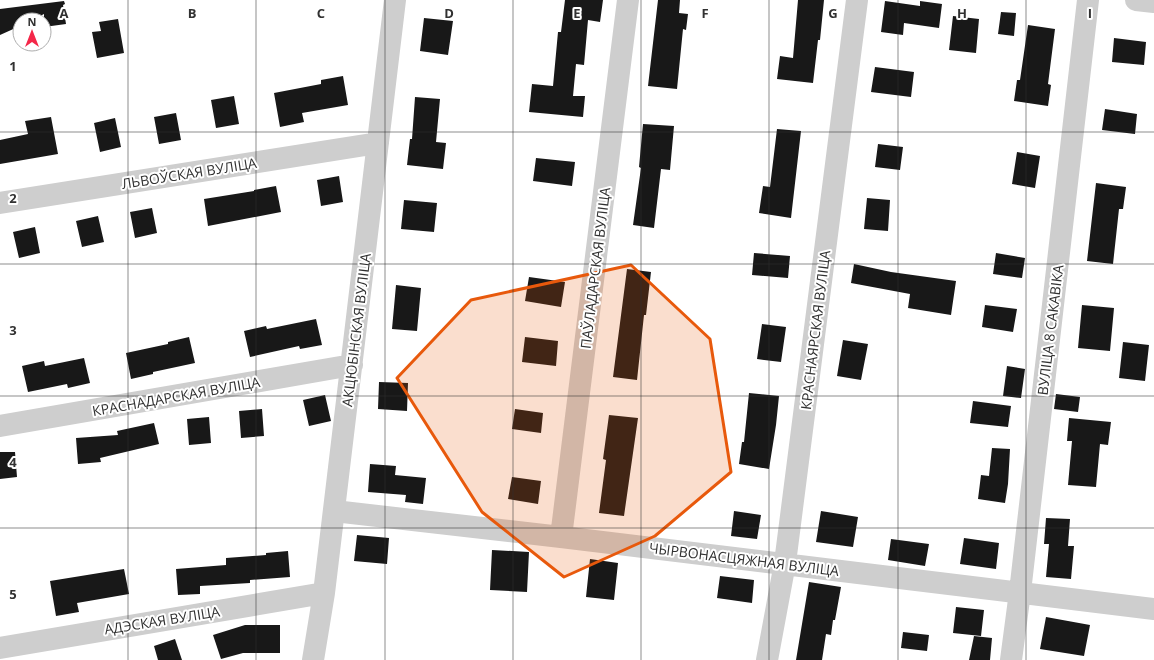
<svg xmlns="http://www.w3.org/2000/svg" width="1154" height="660" font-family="'Open Sans',sans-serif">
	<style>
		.building { fill: #181818 }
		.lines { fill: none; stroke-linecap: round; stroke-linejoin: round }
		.minor { stroke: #cecece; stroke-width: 22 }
		.marked { fill: #e8590c; fill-opacity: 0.2; stroke: #e8590c; stroke-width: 3; stroke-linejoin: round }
		.grid { fill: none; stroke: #313131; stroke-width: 1; stroke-opacity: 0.55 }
		.labels { text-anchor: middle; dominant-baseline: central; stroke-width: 4; stroke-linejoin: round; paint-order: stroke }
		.street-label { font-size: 14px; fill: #313131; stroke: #fff }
		.grid-label { font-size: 13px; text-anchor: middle; font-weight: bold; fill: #313131; stroke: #fff; stroke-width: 4; stroke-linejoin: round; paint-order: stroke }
	</style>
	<rect width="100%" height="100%" fill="#fff"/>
	<path class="building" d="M565,0H603L600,22L588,20L584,65L576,64L573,96H585L583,117L529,112L532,84L553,86L558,32H561Z
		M658,0H680L679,13L688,14L686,30L683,29L677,89L648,86Z
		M798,0H824L820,40H818L813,83L777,79L780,56L793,58Z
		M64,1L65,4L63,5L66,24L44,27V14L32,20H20V26L0,35V9Z
		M885,1L920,6V1L942,4L939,28L904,23L903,35L881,32Z
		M1001,12L1016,13L1014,36L998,34Z
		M953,16L979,19L976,53L949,50Z
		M424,18L453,21L448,55L420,51Z
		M118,19L124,53L97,58L92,32L101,31L99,22Z
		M1028,25L1055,29L1048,84L1051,85L1048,106L1014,101L1017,80H1020Z
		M1114,38L1146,42L1144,65L1112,62Z
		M875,67L914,72L911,97L871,92Z
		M343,76L348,105L302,113L304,122L280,127L274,93L321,84V80Z
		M234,96L239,124L216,128L211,100Z
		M415,97L440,99L436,142L446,143L443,169L407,165L410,139H412Z
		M1105,109L1137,114L1135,134L1102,130Z
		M176,113L181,140L159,144L154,117Z
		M51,117L58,154L0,164V140L28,134L25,121Z
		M115,118L121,147L100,152L94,123Z
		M643,124L674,126L670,170L661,169L654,228L633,225L641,168L639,167Z
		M777,129L801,131L791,218L759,213L763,186L770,187Z
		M878,144L903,147L900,170L875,167Z
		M1017,152L1040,156L1035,188L1012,184Z
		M536,158L575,162L572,186L533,181Z
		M339,176L343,202L321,206L317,180Z
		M1096,183L1126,187L1123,209H1119L1113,264L1087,261Z
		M276,186L281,212L208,226L204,199L254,191V190Z
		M867,198L890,200L888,231L864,229Z
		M404,200L437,203L434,232L401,229Z
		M152,208L157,233L135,238L130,212Z
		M98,216L104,242L82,247L76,221Z
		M35,227L40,253L19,258L13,232Z
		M754,253L790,256L788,278L752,275Z
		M996,253L1025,258L1022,278L993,274Z
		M854,264L891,272L956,281L951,315L908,308L910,294L851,283Z
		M627,269L651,272L646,315H644L637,380L613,377Z
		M529,277L565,282L561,307L525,301Z
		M396,285L421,288L417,331L392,329Z
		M985,305L1017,309L1013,332L982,327Z
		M1082,305L1114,308L1110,351L1078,348Z
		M316,319L322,345L300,349L299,346L250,357L244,331L266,326L267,329Z
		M762,324L786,327L781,362L757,359Z
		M189,337L195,363L153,372V374L131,379L126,353L168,344V342Z
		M525,337L558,341L556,366L522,362Z
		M843,340L868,344L861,380L837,376Z
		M1123,342L1149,345L1145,381L1119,378Z
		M84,358L90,383L68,388L67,384L28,392L22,366L44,361L45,366Z
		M1007,366L1025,369L1021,398L1003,396Z
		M379,382L408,383L407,411L378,409Z
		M749,393L779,396L776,425L769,469L739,464L742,442H744Z
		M1056,394L1080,397L1078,412L1054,409Z
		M325,395L331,421L309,426L303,400Z
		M973,401L1011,406L1008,427L970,423Z
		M262,409L264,436L241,438L239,411Z
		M515,409L543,413L541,433L512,429Z
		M609,415L638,418L624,516L599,513L606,460L603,459Z
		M209,417L211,443L189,445L187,419Z
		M1069,418L1111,422L1108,445L1100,444L1096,487L1068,485L1072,441H1067Z
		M154,423L159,444L100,458L101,462L78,464L76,438L118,435L117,431Z
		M992,448L1010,449L1008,484L1005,503L978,499L981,475L989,476Z
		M0,452H15L17,477L0,479Z
		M370,464L396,466L395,475L426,478L423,504L405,502L406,495L368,492Z
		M512,477L541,481L538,504L508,499Z
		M734,511L761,515L757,539L731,536Z
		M821,511L858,517L853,547L816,542Z
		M1046,518L1070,519L1068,546H1074L1071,579L1046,577L1049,544H1044Z
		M357,535L389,538L387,564L354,561Z
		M964,538L999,543L996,569L960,564Z
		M891,539L929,544L925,566L888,560Z
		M492,550L529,552L527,592L490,590Z
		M288,551L290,577L250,580V583L200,586V594L178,595L176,569L226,565V558L266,555V553Z
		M590,559L618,563L614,600L586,597Z
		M124,569L129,594L77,603L79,612L56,616L50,581Z
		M720,576L754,580L752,603L717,598Z
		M809,582L841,587L835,620H833L831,635L826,634L822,660H796Z
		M956,607L984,610L981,636L953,633Z
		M1046,617L1090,625L1084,656L1040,649Z
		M245,625H280V653H243L221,659L213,635Z
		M903,632L929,635L927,651L901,648Z
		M974,636L992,638L990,660H969Z
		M175,639L182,660H158L154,646Z"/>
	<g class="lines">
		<path class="minor" d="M1136,0L1154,2
			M0,203L378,143
			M0,426L352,365
			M334,511L561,537L1154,609
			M561,537L628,0
			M0,648L324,593
			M313,660L324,593L395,0
			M767,660L785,563L857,0
			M1011,660L1020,592L1088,0"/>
	</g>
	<path class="marked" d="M631,265L710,339L731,472L655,536L564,577L482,512L397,378L471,300Z"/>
	<path class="grid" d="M128,0V660M256,0V660M385,0V660M513,0V660M641,0V660M769,0V660M898,0V660M1026,0V660M0,132H1154M0,264H1154M0,396H1154M0,528H1154"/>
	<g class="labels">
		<g class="street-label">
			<text transform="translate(189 173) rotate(-9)">ЛЬВОЎСКАЯ ВУЛІЦА</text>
			<text transform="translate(595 268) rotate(-83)">ПАЎЛАДАРСКАЯ ВУЛІЦА</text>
			<text transform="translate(356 330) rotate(-83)">АКЦЮБІНСКАЯ ВУЛІЦА</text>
			<text transform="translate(815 330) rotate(-83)">КРАСНАЯРСКАЯ ВУЛІЦА</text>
			<text transform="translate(1050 330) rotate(-83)">ВУЛІЦА 8 САКАВІКА</text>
			<text transform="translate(176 396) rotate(-10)">КРАСНАДАРСКАЯ ВУЛІЦА</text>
			<text transform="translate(744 559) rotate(7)">ЧЫРВОНАСЦЯЖНАЯ ВУЛІЦА</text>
			<text transform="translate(162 620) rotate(-9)">АДЭСКАЯ ВУЛІЦА</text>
		</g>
	</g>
	<g class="grid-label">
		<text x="64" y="18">A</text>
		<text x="192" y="18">B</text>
		<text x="321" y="18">C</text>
		<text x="449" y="18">D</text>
		<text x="577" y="18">E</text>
		<text x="705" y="18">F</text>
		<text x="833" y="18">G</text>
		<text x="962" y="18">H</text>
		<text x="1090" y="18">I</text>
		<text x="13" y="71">1</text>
		<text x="13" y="203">2</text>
		<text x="13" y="335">3</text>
		<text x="13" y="467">4</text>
		<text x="13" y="599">5</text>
	</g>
	<g transform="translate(32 32)"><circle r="19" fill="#ffffff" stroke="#adadad"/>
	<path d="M0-3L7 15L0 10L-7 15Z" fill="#f42749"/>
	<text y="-6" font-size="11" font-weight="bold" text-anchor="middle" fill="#313131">N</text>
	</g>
</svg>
